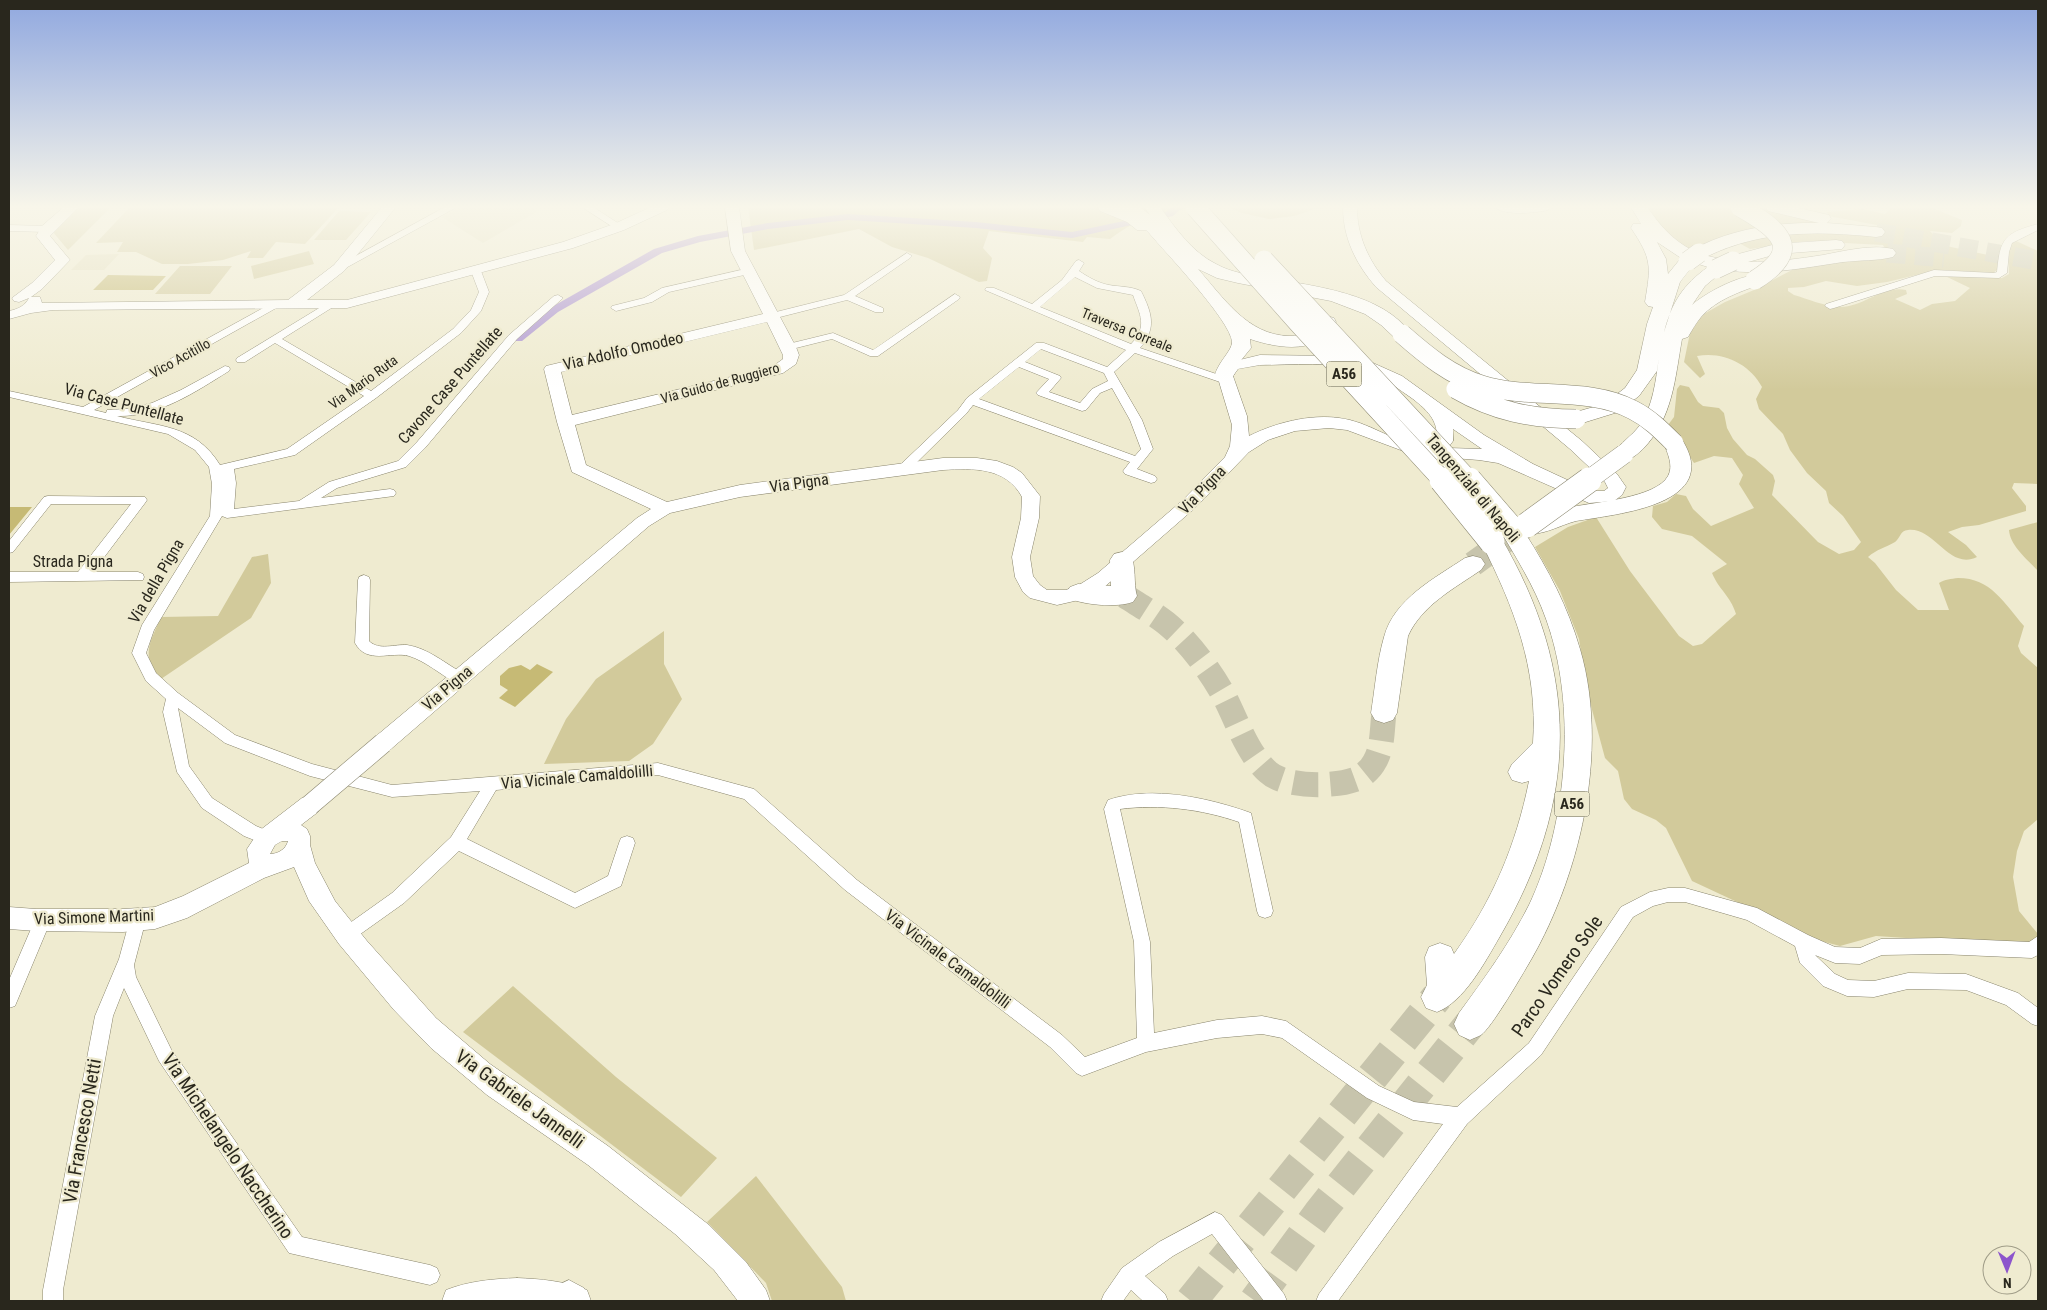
<svg xmlns="http://www.w3.org/2000/svg" width="2047" height="1310" font-family="'Roboto Condensed',sans-serif">
	<style>
		.built { fill: #e4dfbe }
		.green { fill: #d2ca9b }
		.lines { fill: none; stroke-linecap: round; stroke-linejoin: round }
		.canal { fill: #ad95d1; fill-rule: evenodd }
		.building { fill: #c6ba75 }
		.highway-tunnel-far2 { stroke: #c7c4ac; stroke-width: 19; stroke-dasharray: 19 9; stroke-linecap: butt }
		.highway-tunnel-far1 { stroke: #c7c4ac; stroke-width: 25; stroke-dasharray: 25 12; stroke-linecap: butt }
		.highway-tunnel { stroke: #c7c4ac; stroke-width: 32; stroke-dasharray: 32 16; stroke-linecap: butt }
		.street-casing { stroke: #88846c; stroke-width: 1 }
		.secondary-casing { stroke: #88846c; stroke-width: 1 }
		.highway-casing { stroke: #88846c; stroke-width: 1 }
		.street { fill: #fff; fill-rule: evenodd }
		.secondary { fill: #fff; fill-rule: evenodd }
		.highway { fill: #fff; fill-rule: evenodd }
		.secondary-bridge-casing { stroke: #88846c; stroke-width: 21; stroke-linecap: butt }
		.highway-bridge-far1-casing { stroke: #88846c; stroke-width: 20; stroke-linecap: butt }
		.highway-bridge-casing { stroke: #88846c; stroke-width: 26; stroke-linecap: butt }
		.secondary-bridge { stroke: #fff; stroke-width: 20 }
		.highway-bridge-far1 { stroke: #fff; stroke-width: 19 }
		.highway-bridge { stroke: #fff; stroke-width: 25 }
		.labels { text-anchor: middle; dominant-baseline: central; stroke-width: 4.5; stroke-linejoin: round; paint-order: stroke }
		.far-street-label { font-size: 14px; fill: #29271d; stroke: #efebd0 }
		.shield { fill: #efebd0; stroke: #646253; stroke-width: 1 }
		.shield-label { font-size: 15px; font-weight: bold; fill: #29271d }
		.street-label { font-size: 16px; fill: #29271d; stroke: #efebd0 }
		.near-street-label { font-size: 19px; fill: #29271d; stroke: #efebd0 }
	</style>
	<rect width="100%" height="100%" fill="#efebd0"/>
	<path class="built" d="M460,207H528L538,211L483,243L442,217Z
		M119,254L104,270H71L86,255Z"/>
	<path class="green" d="M80,207H111L68,250L53,232Z
		M130,207H339L305,244L276,242L263,258H247L251,251L223,260L188,264H162L136,252H117L123,242L96,243Z
		M748,207H1202C1163,212 1142,215 1110,239L1087,237L1083,242L989,231L983,248L992,258L987,281L979,282L928,258L892,247L859,229L754,250Z
		M1228,207H1337L1315,209L1294,216L1269,219L1242,213Z
		M1645,207H1760L1829,223L1787,225L1737,232L1689,250L1664,231Z
		M1892,207H1930L1962,220L1961,226L1952,233L1930,231L1942,245L1997,257L1998,269L1992,274L1948,270L1929,272L1887,282L1857,286L1826,281L1804,287L1788,288V291L1794,295C1808,299 1824,306 1839,307C1862,308 1883,285 1906,290L1907,294L1895,299L1920,310L1932,304L1955,301L1970,288L1943,275L2002,278L2009,274L2008,247L2014,240L2038,251V484L2014,483L2012,488L2026,506V511L1979,525L1962,527L1948,532L1966,545L1977,557C1949,571 1935,527 1908,530C1900,530 1900,539 1895,542C1885,548 1877,549 1868,557L1875,563L1896,590L1918,610H1949L1939,583C1945,579 1951,579 1958,578C1991,578 2004,603 2024,626L2018,646L2021,653L2038,668V819L2024,831L2017,851L2013,877L2019,911L2038,934V937L2026,946L1876,936L1840,946L1821,941L1692,881L1666,828L1656,820L1632,809L1624,799L1618,771L1605,758L1587,691L1579,639L1560,591L1535,547L1568,527L1596,517L1630,571L1679,636L1693,646L1702,644L1736,614C1730,595 1719,590 1712,573L1727,564L1692,536L1662,529L1652,517L1653,506L1667,502L1676,494L1686,496L1693,509L1711,526L1754,508L1739,484L1743,475L1732,458L1714,456L1694,463L1668,425L1674,417L1677,389L1680,385L1689,387L1698,402L1703,406L1719,408L1724,413L1727,428L1733,439L1747,455L1755,459L1773,475L1775,481L1772,495L1818,542L1839,554L1854,550L1861,542L1843,516L1829,503L1826,491L1807,473L1790,450L1783,434L1759,409L1756,399L1762,387C1750,364 1723,351 1697,356L1705,374L1700,378L1684,362L1690,333L1702,315L1725,302L1754,290L1792,270L1888,255L1883,245L1806,241L1750,249L1739,243L1744,240L1805,232L1878,235L1877,225L1828,216L1827,212L1863,209L1885,214Z
		M339,211L371,212L346,240H314Z
		M309,251L314,264L254,279L251,266Z
		M180,266H232L210,294H155Z
		M2038,522V571C2028,560 2010,546 2009,530Z
		M268,554L271,583L251,618L161,679C139,656 151,641 161,617L218,616L252,557Z
		M664,631V664L682,699L653,744L629,761L544,764L566,719L596,679Z
		M513,986L616,1077L717,1158L681,1197L463,1032Z
		M756,1176L842,1287L846,1301H772L766,1283L707,1222Z"/>
	<g class="lines">
		<path class="canal" d="M1172,207H1183L1173,216L1072,238L976,228L848,220L768,229L700,242L662,253L558,312L522,341H514L512,339L550,308L654,249L698,236L768,223L848,214L976,222L1072,232L1166,212Z"/>
	</g>
	<path class="building" d="M108,275L166,276L153,290H93Z
		M9,507H32L9,535Z
		M537,664L553,672L515,707L499,698L508,690L500,685V676L509,668L521,665L530,670Z"/>
	<g class="lines">
		<path class="highway-tunnel-far2" d="M1876,232L2038,261
			M1887,253L1944,258"/>
		<path class="highway-tunnel-far1" d="M1473,564L1527,525
			M1125,596C1139,605 1153,613 1166,623C1188,641 1209,669 1223,694C1237,720 1246,752 1268,772C1285,788 1336,787 1356,779C1364,775 1371,769 1375,761C1383,747 1382,728 1384,713"/>
		<path class="highway-tunnel" d="M1191,1301L1437,997
			M1255,1301L1320,1212L1470,1024"/>
		<g class="street-casing">
			<path id="street" d="M445,207H457L342,270H336L334,268Z
				M582,207H593L624,227L622,229H616Z
				M2038,224V230L2012,243L2009,252L2007,273L1999,278L1935,276L1834,308L1830,309L1825,306L1826,304L1934,270L1994,273L1997,272C2000,238 2005,233 2038,224Z
				M9,225L47,226L52,229L47,232L9,231Z
				M907,253L912,256L910,258L855,296L883,308V312H875L847,300L772,319L767,316L768,314L844,295Z
				M1079,260L1084,263L1079,271C1088,277 1098,283 1109,285C1120,287 1130,286 1141,291C1152,313 1157,328 1140,348L1231,379L1232,381L1227,384L1223,383L1135,353L1114,372L1142,420L1153,449L1137,469L1155,476L1157,479L1155,482L1151,483L1125,474L1123,471L1130,462L973,405L966,414L907,472H899L897,469L899,466L958,410L967,398L1036,343H1044L1107,367L1126,350L985,290L986,288H994L1032,304L1062,280L1076,261ZM1075,277L1097,288L1133,295C1140,315 1148,326 1131,344L1040,307ZM1041,349L1104,373L1108,381L1092,389L1080,403L1049,392L1061,378L1060,376L1025,362ZM1019,367L1049,379L1036,393L1038,395L1082,411L1086,410L1100,393L1112,388L1130,420L1141,449L1135,456L979,399Z
				M476,268L481,271L489,292L481,311L461,333L376,398L295,455L234,469L236,483L234,509L299,501L329,482L398,461L417,442L509,335L554,296L558,295L563,298L517,339L425,448L406,467L337,488L321,498L390,489L394,490L396,493L394,496L227,518L222,516L154,630L146,653L156,673L178,693L235,735L312,764L392,785L658,763L754,789L857,880L1062,1035L1085,1057L1137,1038L1134,942L1104,809L1108,800C1152,785 1209,798 1251,813L1273,911L1271,916L1265,918L1259,916L1257,911L1239,822C1201,809 1160,804 1120,809L1150,942L1154,1033L1217,1020L1262,1016L1286,1021L1379,1086L1414,1102L1457,1107L1529,1043L1621,907L1650,892L1668,888H1685L1757,908L1808,935L1835,947L1860,948L1881,939L1941,938L2029,942L2038,936V955L2032,958L1941,954L1882,955L1860,964L1835,963L1815,955L1835,974L1848,980L1874,981L1908,973L1966,974L2018,993L2038,1008V1026L2032,1024L2006,1005L1966,990L1908,989L1874,997L1847,996L1823,986L1800,963L1795,946L1747,920L1685,902H1668L1653,906L1633,917L1541,1055L1467,1124L1338,1301H1316L1319,1294L1443,1124L1413,1120L1367,1098L1282,1038L1262,1034L1217,1038L1146,1052L1082,1076L1076,1073L1050,1047L845,890L744,799L658,775L496,790L467,839L575,893L608,876L619,843L621,838L627,836L633,838L635,843L621,886L575,908L459,851L404,903L352,940L346,943L340,940L338,935L340,930L392,893L451,837L480,791L392,797L310,776L225,743L178,708L189,766L212,798L256,826L273,833L275,838L273,843L267,845L244,836L202,808L177,772L163,712L166,699L146,681L132,653L142,625L210,516L212,484L209,467L195,450L168,434L9,397V391L83,407L274,302L279,305L278,307L94,410L106,413L107,410L126,409L152,403L181,390L225,366L229,367L230,369L229,371C195,392 159,417 117,416C158,427 195,424 220,465L287,449L364,396L275,343L245,362H237L236,360L237,358L329,302L334,305L333,307L282,339L371,391L453,329L471,310L479,292L471,271Z
				M750,268L755,271L753,273L669,292L652,302L616,311L611,308L612,306L644,298L662,288Z
				M955,294L960,297L959,299L878,356H870L832,339L788,350L783,347L784,345L833,333L873,350Z
				M48,496L145,497L147,500L145,503L93,572H138L143,574L144,577L143,580L9,582V572H78L131,504H51L13,552L9,553V541L44,497Z
				M364,575L369,577L370,580L369,641C379,651 395,644 407,645C428,648 446,664 464,674L466,678L464,682L459,683L454,682C440,674 425,661 409,656C391,651 367,665 355,643L358,580L359,577Z
				M138,911L144,914L146,919L134,965L136,977L171,1049L302,1237L430,1265L437,1268L440,1275L437,1282L430,1285L289,1253L159,1061L124,988L113,1016L63,1290V1301H43V1290L95,1016L119,959L130,919L132,914Z
				M43,912L49,915L51,920L15,1006L9,1008V980L37,915Z
				M1215,1212L1222,1215L1284,1294L1287,1301H1264L1212,1234L1173,1256L1145,1276L1165,1294L1168,1301H1143L1131,1290L1123,1301H1101L1104,1294L1122,1268L1159,1242Z"/>
		</g>
		<g class="secondary-casing">
			<path id="secondary" d="M64,207H79L50,236L70,260L42,289L31,297H40L42,303L288,300L334,265L382,207H396L344,271L307,300H347L563,242L614,224L651,207H669L667,210L624,230L573,248L347,308L53,310L31,313L9,319V311C18,309 25,306 29,298L19,302L14,301L12,298L32,283L55,260L36,236L42,226Z
				M725,207H739L745,251L796,347L799,355L796,364L783,373L575,425L586,465L667,502L740,485L943,458H977L997,461L1013,467L1022,473L1040,496L1039,518L1030,557L1033,576L1040,585L1047,590H1066L1079,585L1098,573L1183,500L1225,457L1230,446L1232,425L1217,375L1227,363L1260,355L1338,356L1373,363L1402,376L1484,435L1533,464L1591,491H1604L1608,488L1605,482L1570,449L1376,287C1356,264 1343,238 1343,207H1357C1357,235 1368,260 1386,281L1582,441L1617,474L1626,487L1622,495L1614,501L1589,503L1498,463L1479,460L1414,455L1347,430L1329,428L1295,431L1268,440L1249,452L1195,508L1102,589L1083,599L1057,605L1030,598L1023,592L1015,577L1012,557L1021,518L1022,497C1006,467 973,468 943,470L740,497L670,513L649,526L391,749L383,752L375,749L372,743L375,737L637,518L651,509L572,472L557,422L544,369L546,366L763,314L731,251ZM767,322L783,355V359L772,367L572,415L561,372ZM1260,365C1291,365 1334,361 1363,370C1382,376 1397,388 1413,399C1427,410 1438,420 1437,439C1431,444 1427,446 1419,446C1395,443 1368,421 1339,418C1309,414 1275,423 1249,436L1247,416L1233,376L1238,369ZM1453,429L1482,449L1448,448L1453,441Z
				M1495,207H1550L1548,210C1536,213 1503,216 1495,207Z
				M310,796L318,798L321,805L318,812L301,825L307,829L310,836V845L315,863L335,901L367,941L436,1018L490,1064L608,1146L709,1225L746,1262L766,1290L770,1301H738L714,1270L675,1234L588,1165L487,1095L431,1048L394,1010L339,944L309,901L294,867L264,878L187,918L155,929L123,932L36,931L9,929V907L36,909H123L155,907L183,896L249,863L247,849L259,831L302,798ZM282,841H288C286,849 278,854 270,854L275,845Z
				M517,1278C541,1279 564,1281 587,1290L591,1301H442L446,1290C469,1281 493,1279 517,1278Z"/>
		</g>
		<g class="highway-casing">
			<path id="highway" d="M1098,207H1140L1150,215L1144,207H1160C1176,229 1192,252 1216,264C1232,273 1250,275 1268,278C1313,286 1383,293 1411,334L1409,338L1402,340L1395,338L1381,325L1365,314L1331,301L1238,283L1217,278L1198,269C1223,297 1247,335 1289,336C1305,336 1312,331 1320,318L1327,316L1334,318L1336,322C1320,355 1280,349 1250,339L1251,348L1238,364L1232,379L1225,381L1218,379L1215,375C1218,362 1232,351 1232,342C1231,321 1165,252 1149,233L1146,230H1137L1127,222L1100,211Z
				M1631,207H1647C1660,225 1672,240 1692,250C1730,229 1776,222 1819,223L1768,211L1766,207H1794L1829,215L1831,219L1827,223L1876,227L1882,228L1885,232L1882,236L1876,237C1818,231 1762,230 1708,256L1725,260L1727,257L1776,244L1836,240L1842,241L1845,245L1842,249L1777,254L1748,262C1774,262 1798,259 1823,255C1844,251 1872,244 1893,249L1896,253L1893,257C1877,261 1860,260 1843,262C1803,268 1765,276 1724,270L1705,286L1692,305C1705,293 1744,272 1761,276L1764,280L1761,284C1740,292 1717,299 1701,317C1696,323 1692,330 1688,337L1682,339C1675,378 1673,418 1643,449C1634,457 1629,462 1617,459L1613,454C1620,443 1632,436 1640,425C1653,406 1656,380 1659,357L1657,371L1639,396L1618,412L1576,425L1569,424L1566,419L1569,414L1604,404L1625,388L1637,370L1647,324L1653,307L1648,306L1645,302C1651,266 1652,259 1631,228L1633,224H1641ZM1657,242L1681,258L1668,274L1666,259ZM1695,263L1708,267C1683,285 1672,302 1664,332L1680,282Z
				M1674,436L1681,438C1725,505 1617,514 1576,521C1560,525 1541,537 1525,533C1548,569 1568,607 1580,649C1610,751 1580,880 1525,970C1518,982 1491,1028 1481,1035C1478,1037 1473,1038 1470,1040L1459,1035L1454,1024L1459,1013C1484,979 1510,943 1529,905C1568,823 1577,704 1546,619C1534,585 1515,556 1497,525L1500,519L1508,517L1516,519L1521,527L1524,521C1540,516 1556,511 1572,507C1595,502 1656,498 1668,476C1674,465 1667,453 1664,443L1667,438Z
				M1492,534L1500,536C1581,673 1579,801 1499,938C1485,962 1464,1002 1437,1012L1426,1008L1421,997L1427,985L1425,957L1429,947L1440,943L1451,947L1454,954C1493,900 1516,845 1529,781L1522,783L1512,780L1508,772L1512,764L1533,743C1538,668 1514,607 1481,542L1484,536Z
				M1122,552L1130,554C1137,566 1133,583 1137,596L1133,602C1116,608 1087,605 1070,599L1066,593L1070,587L1078,584L1111,586L1110,560L1114,554Z
				M1473,556L1481,558L1485,564L1481,570C1455,588 1422,605 1408,636L1397,713L1393,720L1384,723L1375,720L1371,713C1375,688 1377,661 1384,637C1394,599 1435,578 1465,558Z
				M569,1280L584,1288L589,1301H551L550,1299L556,1286Z"/>
		</g>
		<use href="#street" class="street"/>
		<use href="#secondary" class="secondary"/>
		<use href="#highway" class="highway"/>
		<g class="secondary-bridge-casing">
			<path id="secondary-bridge" d="M310,805L383,743"/>
		</g>
		<g class="highway-bridge-far1-casing">
			<path id="highway-bridge-far1" d="M1195,207L1298,323L1443,481
				M1740,207C1779,229 1805,249 1755,280
				M1264,260L1470,481
				M1688,261L1699,253
				M1716,269L1733,261
				M1402,334C1426,355 1451,376 1482,385C1530,400 1587,386 1633,410C1649,418 1661,430 1674,443
				M1456,389C1494,411 1532,419 1576,419
				M1587,481L1624,454"/>
		</g>
		<g class="highway-bridge-casing">
			<path id="highway-bridge" d="M1442,480L1492,542
				M1469,480L1508,525
				M1527,525L1589,480"/>
		</g>
		<use href="#secondary-bridge" class="secondary-bridge"/>
		<use href="#highway-bridge-far1" class="highway-bridge-far1"/>
		<use href="#highway-bridge" class="highway-bridge"/>
	</g>
	<linearGradient id="sky" x2="0" y2="1"><stop stop-color="#90a8df"/><stop offset="0.53" stop-color="#f8f6ea"/><stop offset="1" stop-color="#f8f6ea" stop-opacity="0"/></linearGradient>
	<rect width="2047" height="390" fill="url(#sky)"/>
	<g class="labels">
		<g class="far-street-label">
			<text transform="translate(1127 330) rotate(22)">Traversa Correale</text>
			<text transform="translate(180 358) rotate(-29)">Vico Acitillo</text>
			<text transform="translate(363 382) rotate(-36)">Via Mario Ruta</text>
			<text transform="translate(720 383) rotate(-15)">Via Guido de Ruggiero</text>
		</g>
		<g class="shield">
			<rect x="1326.5" y="361.5" width="35" height="25" rx="4"/>
			<rect x="1554.5" y="791.5" width="35" height="25" rx="4"/>
		</g>
		<g class="shield-label">
			<text x="1344" y="374">A56</text>
			<text x="1572" y="804">A56</text>
		</g>
		<g class="street-label">
			<text transform="translate(623 351) rotate(-13)">Via Adolfo Omodeo</text>
			<text transform="translate(450 385) rotate(-49)">Cavone Case Puntellate</text>
			<text transform="translate(124 404) rotate(15)">Via Case Puntellate</text>
			<text transform="translate(799 483) rotate(-8)">Via Pigna</text>
			<text transform="translate(1473 488) rotate(50)">Tangenziale di Napoli</text>
			<text transform="translate(1202 490) rotate(-46)">Via Pigna</text>
			<text x="73" y="561">Strada Pigna</text>
			<text transform="translate(156 581) rotate(-60)">Via della Pigna</text>
			<text transform="translate(447 688) rotate(-40)">Via Pigna</text>
			<text transform="translate(577 777) rotate(-5)">Via Vicinale Camaldolilli</text>
			<text transform="translate(94 917) rotate(-2)">Via Simone Martini</text>
			<text transform="translate(948 959) rotate(37)">Via Vicinale Camaldolilli</text>
		</g>
		<g class="near-street-label">
			<text transform="translate(1557 976) rotate(-55)">Parco Vomero Sole</text>
			<text transform="translate(520 1099) rotate(36)">Via Gabriele Jannelli</text>
			<text transform="translate(82 1131) rotate(-80)">Via Francesco Netti</text>
			<text transform="translate(228 1146) rotate(56)">Via Michelangelo Naccherino</text>
		</g>
	</g>
	<rect width="2047" height="1310" fill="none" stroke="#29271d" stroke-width="20"/>
	<g transform="translate(2007 1270) rotate(179)"><circle r="24" fill="#efebd0" stroke="#a09d88"/>
	<path d="M0-4L9 19L0 12L-9 19Z" fill="#8d55cc"/>
	<text y="-8" font-size="14" font-weight="bold" text-anchor="middle" fill="#29271d">N</text>
	</g>
</svg>
